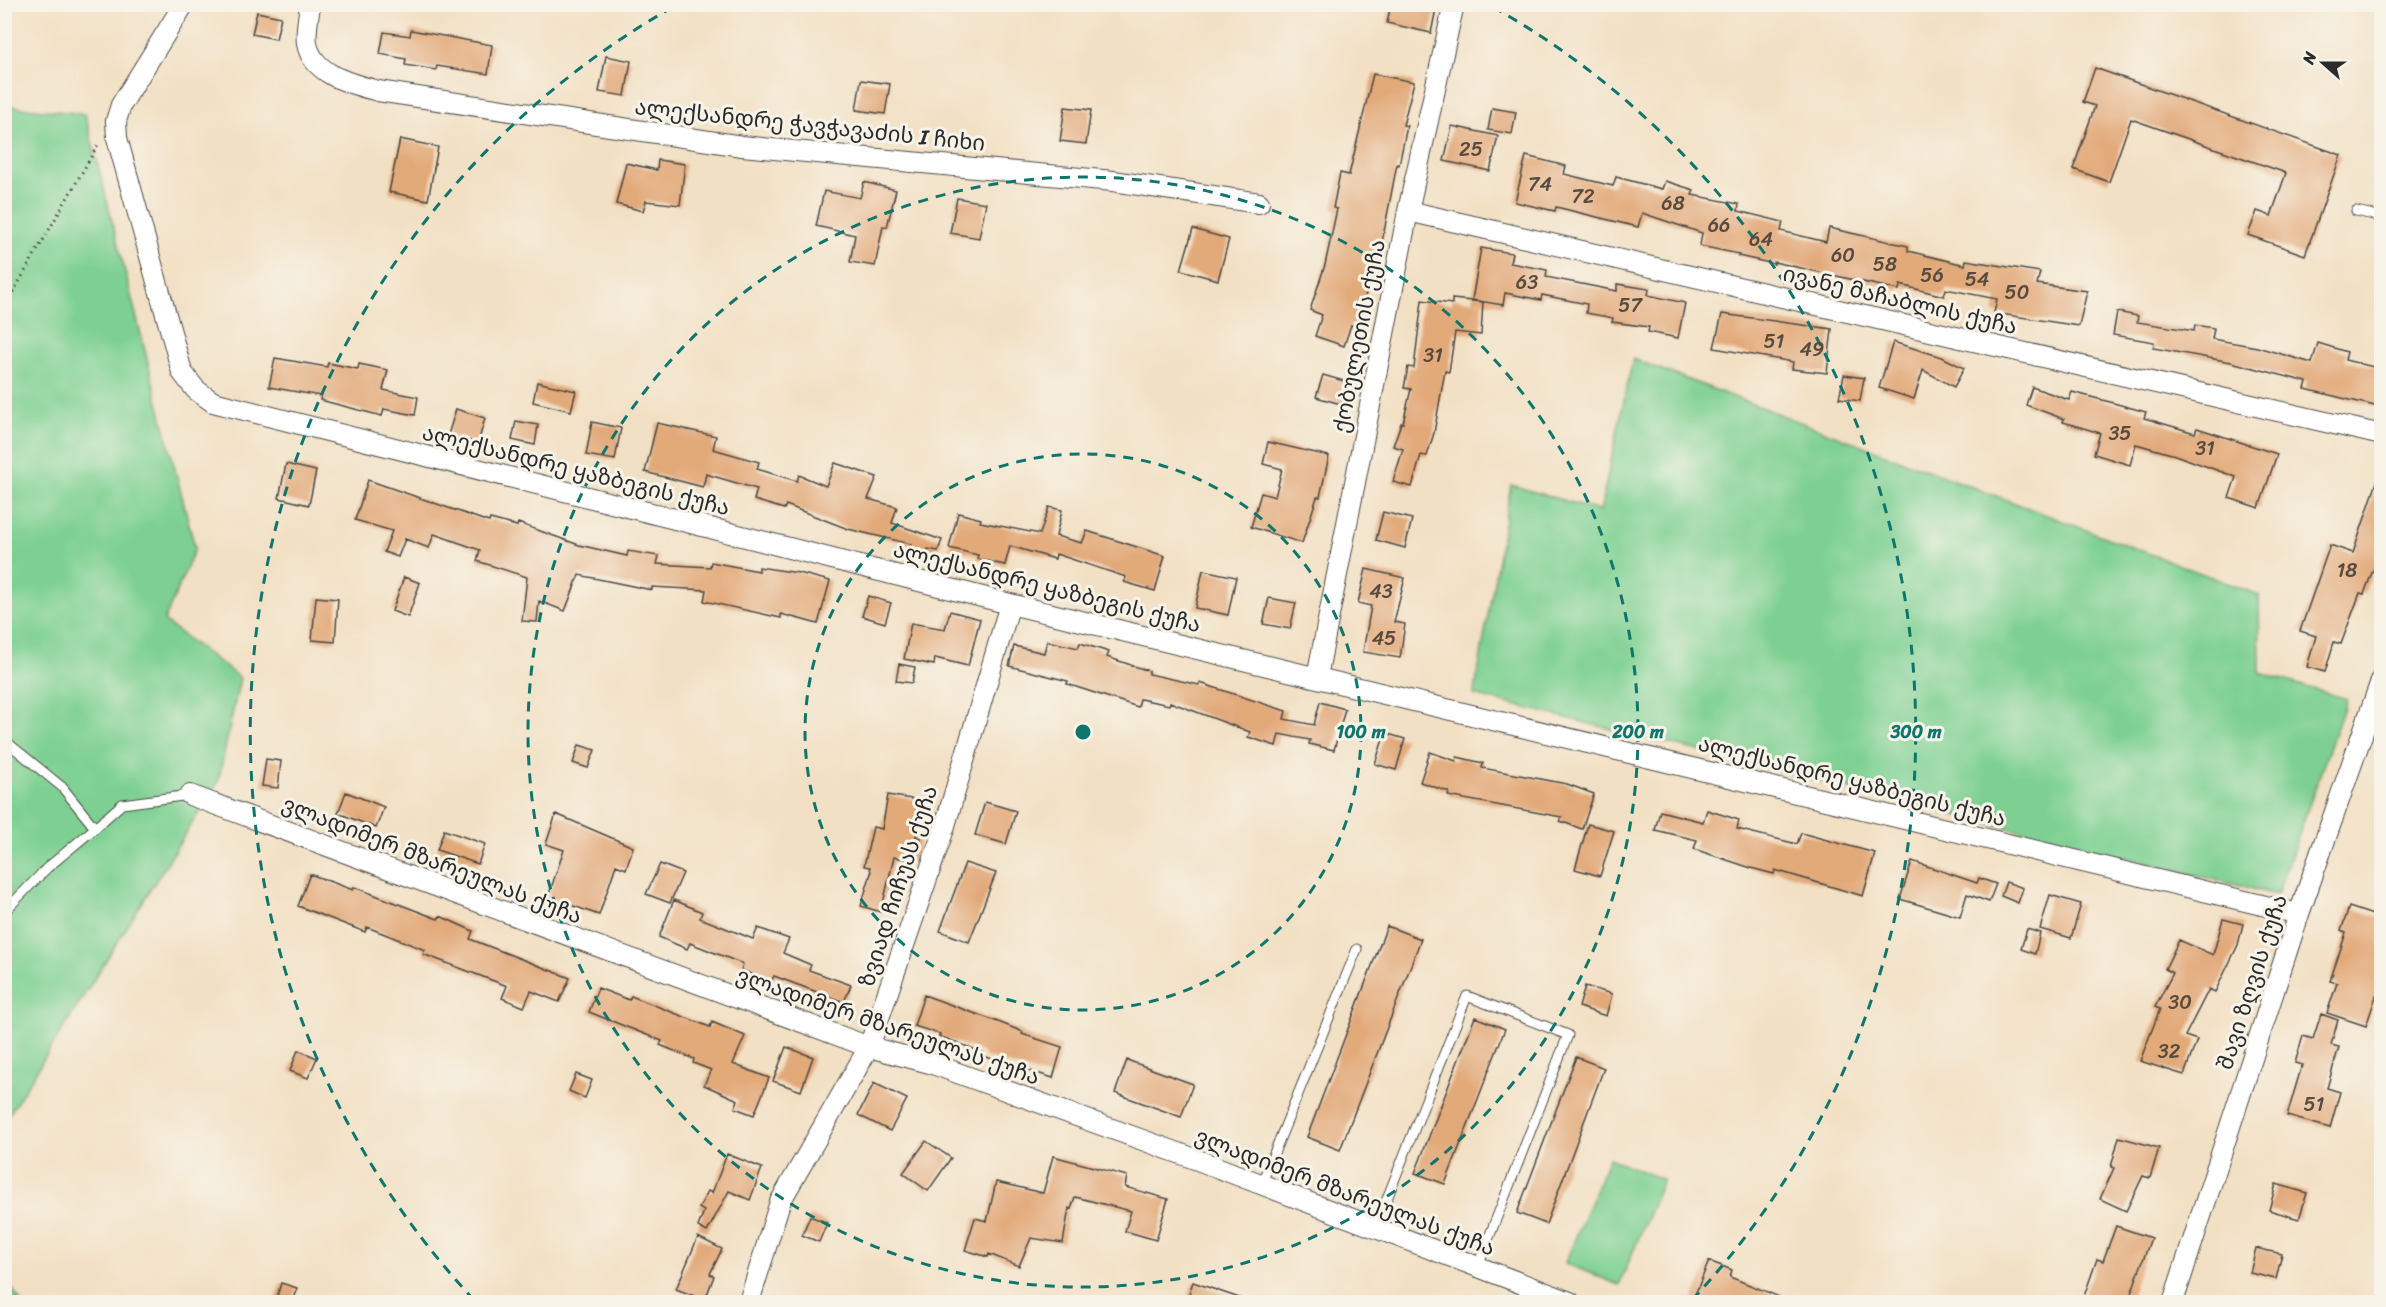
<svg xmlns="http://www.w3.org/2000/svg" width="2386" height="1307" font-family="Sriracha,'Noto Sans Georgian',sans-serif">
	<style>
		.green { fill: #7dd092; stroke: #547e5e; stroke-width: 1.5 }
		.building { fill: #e2a979 }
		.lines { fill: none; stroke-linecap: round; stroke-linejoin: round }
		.service-casing { stroke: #494642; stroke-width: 11 }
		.minor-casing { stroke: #494642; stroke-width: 22 }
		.path { stroke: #494642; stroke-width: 3; stroke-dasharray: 1.5 4.5; stroke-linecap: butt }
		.service { stroke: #fff; stroke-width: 9 }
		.minor { stroke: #fff; stroke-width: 20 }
		.ring { fill: none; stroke: #0f766e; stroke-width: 3; stroke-dasharray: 10 8 }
		.labels { text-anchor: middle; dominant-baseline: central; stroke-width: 6; stroke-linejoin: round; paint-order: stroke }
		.number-label { font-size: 20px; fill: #594a3e }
		.street-label { font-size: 22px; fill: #2b2b2b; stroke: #f7f3e8 }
		.centre { fill: #0f766e; stroke: #f7f3e8; stroke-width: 3 }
		.ring-label { font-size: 18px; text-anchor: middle; font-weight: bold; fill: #0f766e; stroke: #f7f3e8; stroke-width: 6; stroke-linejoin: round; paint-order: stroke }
	</style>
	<rect width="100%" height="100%" fill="#f7f3e8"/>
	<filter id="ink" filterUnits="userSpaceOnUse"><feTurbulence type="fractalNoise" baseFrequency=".0167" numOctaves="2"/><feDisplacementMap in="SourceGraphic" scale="12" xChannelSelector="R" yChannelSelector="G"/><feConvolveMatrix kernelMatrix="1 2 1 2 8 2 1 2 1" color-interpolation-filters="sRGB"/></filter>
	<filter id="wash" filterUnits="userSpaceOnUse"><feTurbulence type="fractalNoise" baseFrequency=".008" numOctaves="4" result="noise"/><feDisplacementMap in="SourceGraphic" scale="24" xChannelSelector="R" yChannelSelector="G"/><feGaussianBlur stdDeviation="1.35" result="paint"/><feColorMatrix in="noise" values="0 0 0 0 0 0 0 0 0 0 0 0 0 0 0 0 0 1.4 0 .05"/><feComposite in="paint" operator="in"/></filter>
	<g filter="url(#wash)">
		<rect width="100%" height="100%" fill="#f2e0c4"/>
		<path class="green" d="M5,106L85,114L195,548L164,621L240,678L218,782L5,1121Z
			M1633,359L2259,595L2260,673L2347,699L2277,895L1474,695L1511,485L1600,511Z
			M1609,1158L1663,1180L1619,1285L1565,1263Z
			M4,1278H5L21,1302H5Z"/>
		<g id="blocks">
			<path class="building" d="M1391,4H1437L1431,33L1387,23Z
				M257,12L281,17L276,39L252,34Z
				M411,30L492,45L488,74L437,66L436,70L405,65L406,59L380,54L384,32L410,36Z
				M606,56L631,61L625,96L599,92Z
				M2095,68L2341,155L2305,255L2248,235L2257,211L2271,216L2286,173L2131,119L2109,182L2073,169L2095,106L2083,102Z
				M1373,74L1414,82L1403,125L1407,126L1399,165L1397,164L1382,242L1385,243L1377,277L1372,276L1355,326L1351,325L1344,346L1315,336L1322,315L1310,310L1325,265L1337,209L1333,208L1340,173L1349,175Z
				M861,80L890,84L885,114L856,110Z
				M1065,107L1091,110L1086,144L1060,141Z
				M1492,108L1516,112L1512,134L1488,130Z
				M1452,126L1498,136L1490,171L1444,161Z
				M400,139L438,147L428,200L389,192Z
				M1526,156L1566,166L1564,174L1613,186L1616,177L1662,189L1665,181L1694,190L1692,195L1739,204L1738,211L1783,222L1781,231L1826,242L1829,228L1908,246V251L1965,265L1966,260L2040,272L2037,284L2087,291L2079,326L1994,313L1997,299L1946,289L1944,296L1900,285L1899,290L1774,262V264L1738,256L1739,254L1700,246L1702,233L1642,213L1638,227L1556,207L1555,211L1515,202Z
				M658,160L685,164L680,205L646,201L643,211L616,204L626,163L657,170Z
				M864,182L896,190L887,227L883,226L875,266L850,262L855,235L816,226L824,191L860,198Z
				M957,198L986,203L979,238L950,233Z
				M1193,229L1229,239L1218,280L1181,270Z
				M1481,248L1512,253L1510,263L1547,270L1546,277L1617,291V284L1649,289L1648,295L1685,303L1678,338L1648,332L1649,327L1612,322L1613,318L1586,313L1587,304L1542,295L1541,300L1505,293L1503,305L1472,300Z
				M1452,299L1483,302L1481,335L1455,332L1449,372L1445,371L1434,433L1427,456L1421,455L1412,487L1393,482L1403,449L1393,446L1401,423H1403L1411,389L1404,388L1408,367L1414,368L1422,300L1452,304Z
				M2117,312L2138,316L2137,322L2194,331L2195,325L2214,328L2212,339L2257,347L2312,363L2318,343L2347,352L2345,360L2382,369L2379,407L2305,389L2307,382L2231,362L2153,348L2154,342L2113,335Z
				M1722,314L1832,329L1827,373L1792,369L1793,362L1714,348Z
				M1893,342L1942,357L1964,368L1954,387L1923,370L1914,399L1879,388Z
				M275,358L327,367L328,363L358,369L359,364L388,370L383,390L418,397L415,415L384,409L382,416L320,400L321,396L269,387Z
				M1323,375L1347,382L1341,404L1316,397Z
				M1844,375L1864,378L1860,401L1839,398Z
				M537,382L576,391L571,411L533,402Z
				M2032,387L2069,400L2072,392L2110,402L2146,412L2144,418L2195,433L2197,428L2277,454L2259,508L2229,498L2236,477L2175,455L2136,444L2130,465L2094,454L2100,433L2063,422L2064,419L2026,405Z
				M456,409L485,418L478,443L448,435Z
				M516,421L538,425L535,445L512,440Z
				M592,422L621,428L615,460L586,455Z
				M657,423L716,436L713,449L759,462L757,469L797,481L799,475L826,486L835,463L877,477L868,499L897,507L892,523L942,540L938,551L928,549L926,556L909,550L911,544L848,529L786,505L784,509L754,500L757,489L706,474L703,487L645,472Z
				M1268,442L1329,456L1320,497H1317L1302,543L1251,527L1261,493L1275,497L1282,469L1263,464Z
				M286,464L316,471L309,505L279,498Z
				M2379,476H2382V546L2364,594L2360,593L2341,644L2334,642L2325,672L2307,667L2316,636L2300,631L2330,545L2353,553Z
				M368,480L489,522L490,519L517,526L518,523L579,545L627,556L628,551L659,556L657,564L710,567L711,562L759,571V567L799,573L830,581L818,624L781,614V618L704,601L706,590L652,587V590L579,575L565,611L539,601L537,622L522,621L527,577L477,561L480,550L434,534L429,548L405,539L398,557L384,552L392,531L355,520Z
				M1049,507L1062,510L1056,536L1082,543L1087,531L1165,556L1155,591L1124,582L1126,577L1056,554L1055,559L1010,546L1005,565L977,559L978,555L949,548L958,513L981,519L980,522L1040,534Z
				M1383,512L1412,519L1405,548L1376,540Z
				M1366,569L1405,578L1394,622L1405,624L1400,658L1363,652L1371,606L1358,603Z
				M1203,570L1236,577L1228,615L1195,608Z
				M404,577L420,583L408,617L392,611Z
				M868,596L891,603L885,623L862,616Z
				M316,597L338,599L335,642L312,640Z
				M1269,598L1296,603L1290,629L1263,624Z
				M950,611L980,619L968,666L935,658L934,665L904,659L911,623L945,629Z
				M1047,641L1078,648L1080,643L1109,652L1107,657L1149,671V674L1199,685L1200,683L1286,711L1284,719L1314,725L1320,702L1345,709L1334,750L1309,744L1310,740L1279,734L1276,746L1248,737L1250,732L1170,702L1169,705L1140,699L1138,707L1067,684L1068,681L1009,666L1014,646L1044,653Z
				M899,664L915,667L912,683L896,681Z
				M1385,733L1405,739L1396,770L1375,764Z
				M579,745L595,750L588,768L573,763Z
				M1430,752L1456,761L1457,757L1483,763L1482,768L1567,784L1594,794L1582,829L1560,821L1562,817L1448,796L1449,792L1420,782Z
				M266,759L281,761L278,788L262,786Z
				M346,792L384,807L376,828L338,813Z
				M888,795L923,801L916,837L921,838L915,861L894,857L881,912L861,906L871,873L870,867L864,866L873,827L882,829Z
				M985,802L1016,811L1006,844L975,835Z
				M1707,810L1739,820L1737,829L1797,844L1801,833L1875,853L1863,896L1775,870L1774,874L1751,868L1694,849L1697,840L1655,830L1660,811L1703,822Z
				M556,814L633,847L626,869L616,865L599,915L548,897L564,850L546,844Z
				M1588,824L1614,831L1600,876L1575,869Z
				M444,830L485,844L478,864L437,850Z
				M1912,861L1977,883L1979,878L1996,884L1989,902L1967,894L1960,917L1900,899Z
				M965,863L996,873L969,942L940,931Z
				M660,864L683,873L670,903L646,894Z
				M310,874L353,890L354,887L438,919L440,916L473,931L470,939L570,978L559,1002L531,991L524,1007L502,998L507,986L423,954L425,950L367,927L365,932L298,906Z
				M2006,882L2023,888L2018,903L2001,896Z
				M2050,895L2081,904L2071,938L2040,929Z
				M674,900L702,912L700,918L753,939L758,928L789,939L783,953L811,965L809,970L851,985L844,1002L774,976L771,982L741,970L743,964L690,943L687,949L659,937Z
				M2349,907L2382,918V998L2376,996L2366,1026L2327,1013L2337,983L2330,981L2346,933L2341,931Z
				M2223,919L2243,924L2238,945L2215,992L2209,989L2185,1036L2197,1040L2184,1075L2140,1061L2160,1009L2155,1007L2173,973L2165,969L2179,940L2213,955Z
				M1387,926L1421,939L1340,1150L1307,1137Z
				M2027,929L2040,933L2035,954L2021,949Z
				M1585,986L1612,994L1606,1016L1579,1007Z
				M598,988L629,1000L631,996L710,1027L712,1022L745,1036L733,1064L769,1078L754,1115L735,1108L738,1100L704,1085L711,1070L693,1063L694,1059L660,1045L662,1041L589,1012Z
				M924,995L1001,1023L1023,1032L1022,1034L1062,1047L1053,1078L983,1056L984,1053L939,1036L940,1034L914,1026Z
				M2321,1014L2338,1020L2331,1045L2339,1047L2327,1088L2340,1092L2330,1128L2287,1116L2302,1065L2295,1063L2303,1036L2313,1039Z
				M1475,1017L1505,1029L1445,1184L1415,1173Z
				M786,1047L813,1057L801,1091L773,1081Z
				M298,1050L317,1058L308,1078L290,1071Z
				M1576,1057L1604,1068L1546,1224L1517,1213Z
				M1127,1060L1193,1084L1181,1117L1115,1093Z
				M576,1074L592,1080L585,1098L569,1091Z
				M874,1083L907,1099L890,1131L858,1115Z
				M2119,1137L2159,1148L2150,1178L2143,1176L2126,1211L2100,1199L2114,1168L2111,1167Z
				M926,1141L951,1158L928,1191L903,1173Z
				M727,1154L762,1168L750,1200L729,1191L707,1232L698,1227L704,1211L699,1208L708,1191L712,1193Z
				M1053,1156L1127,1176L1125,1187L1168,1199L1156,1240L1125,1231L1131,1211L1075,1197L1071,1209L1069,1208L1063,1243L1031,1238L1019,1266L989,1254L988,1257L965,1250L975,1218L987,1221L996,1182L1043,1193Z
				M2276,1184L2307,1193L2299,1219L2269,1210Z
				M810,1216L827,1223L819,1242L802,1235Z
				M2116,1226L2151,1238L2128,1302H2082L2097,1259L2103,1261Z
				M698,1237L722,1249L710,1274L714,1276L705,1300L676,1289Z
				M2256,1248L2282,1254L2276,1279L2250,1273Z
				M1709,1261L1732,1270L1730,1277L1792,1302H1692Z
				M1193,1282L1245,1300L1244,1302H1186Z
				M281,1283L297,1288L292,1302L276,1300Z"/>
		</g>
	</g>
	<g filter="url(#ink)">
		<use href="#blocks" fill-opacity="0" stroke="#494642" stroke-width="1.5"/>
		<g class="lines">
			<g class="service-casing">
				<path id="service" d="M2356,211L2382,217
					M8,743L62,787L95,828L122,804L190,795
					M4,912L47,868L95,828
					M1261,1185L1357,949
					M1375,1229L1467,996L1568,1035L1477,1268"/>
			</g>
			<g class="minor-casing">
				<path id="minor" d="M184,4L121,105L116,121L117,138L182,372L196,390L213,402L1010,604L2299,914
					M310,4C309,16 305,31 307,43C312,75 352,84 378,91L742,146L1113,181L1259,203
					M1408,211L2382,435
					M1317,677L1408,211L1454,4
					M190,795L869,1047L930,1063L1195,1159L1570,1302
					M749,1302L780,1202L869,1047L944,829L1010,604
					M2173,1302L2299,914L2382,678"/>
			</g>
			<path class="path" d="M4,308L99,143"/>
			<use href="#service" class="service"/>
			<use href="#minor" class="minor"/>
		</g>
	</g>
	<g class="ring">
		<circle cx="1083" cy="732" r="278"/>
		<circle cx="1083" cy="732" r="555"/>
		<path d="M474 1300A833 833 0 0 1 673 7M1493 7A833 833 0 0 1 1692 1300"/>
	</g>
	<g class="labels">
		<g class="number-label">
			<text x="1471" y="149">25</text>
			<text x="1540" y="184">74</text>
			<text x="1583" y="196">72</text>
			<text x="1673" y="203">68</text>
			<text x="1719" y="225">66</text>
			<text x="1761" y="239">64</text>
			<text x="1843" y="255">60</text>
			<text x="1885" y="264">58</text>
			<text x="1932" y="275">56</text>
			<text x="1977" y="279">54</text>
			<text x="1527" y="282">63</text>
			<text x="2017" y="292">50</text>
			<text x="1630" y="305">57</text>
			<text x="1774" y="341">51</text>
			<text x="1812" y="349">49</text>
			<text x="1433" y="355">31</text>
			<text x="2120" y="433">35</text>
			<text x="2205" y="448">31</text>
			<text x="2347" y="570">18</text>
			<text x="1381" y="591">43</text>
			<text x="1384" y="638">45</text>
			<text x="2180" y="1002">30</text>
			<text x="2169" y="1051">32</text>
			<text x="2314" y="1104">51</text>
		</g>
		<g class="street-label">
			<text transform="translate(810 125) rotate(6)">ალექსანდრე ჭავჭავაძის I ჩიხი</text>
			<text transform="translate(1900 300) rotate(13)">ივანე მაჩაბლის ქუჩა</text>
			<text transform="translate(1359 336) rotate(-79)">ქობულეთის ქუჩა</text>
			<text transform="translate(576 470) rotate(14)">ალექსანდრე ყაზბეგის ქუჩა</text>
			<text transform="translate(1047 587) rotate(14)">ალექსანდრე ყაზბეგის ქუჩა</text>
			<text transform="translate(1852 781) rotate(14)">ალექსანდრე ყაზბეგის ქუჩა</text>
			<text transform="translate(432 860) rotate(21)">ვლადიმერ მზარეულას ქუჩა</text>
			<text transform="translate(898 886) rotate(-72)">ზვიად ჩიჩუას ქუჩა</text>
			<text transform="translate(2252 982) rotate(-72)">შავი ზღვის ქუჩა</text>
			<text transform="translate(888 1026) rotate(19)">ვლადიმერ მზარეულას ქუჩა</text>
			<text transform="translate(1345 1192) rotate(21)">ვლადიმერ მზარეულას ქუჩა</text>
		</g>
	</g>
	<circle cx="1083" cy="732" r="9" class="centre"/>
	<g class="ring-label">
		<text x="1361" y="738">100 m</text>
		<text x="1638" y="738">200 m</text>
		<text x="1916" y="738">300 m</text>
	</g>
	<rect width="2386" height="1307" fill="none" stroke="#f7f3e8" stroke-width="24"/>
	<g transform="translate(2323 63) rotate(291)" stroke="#f7f3e8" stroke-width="4.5" paint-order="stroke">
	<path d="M0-4.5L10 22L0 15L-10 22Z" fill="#2b2b2b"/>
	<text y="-9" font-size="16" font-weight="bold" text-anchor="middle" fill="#2b2b2b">N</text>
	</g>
</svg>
